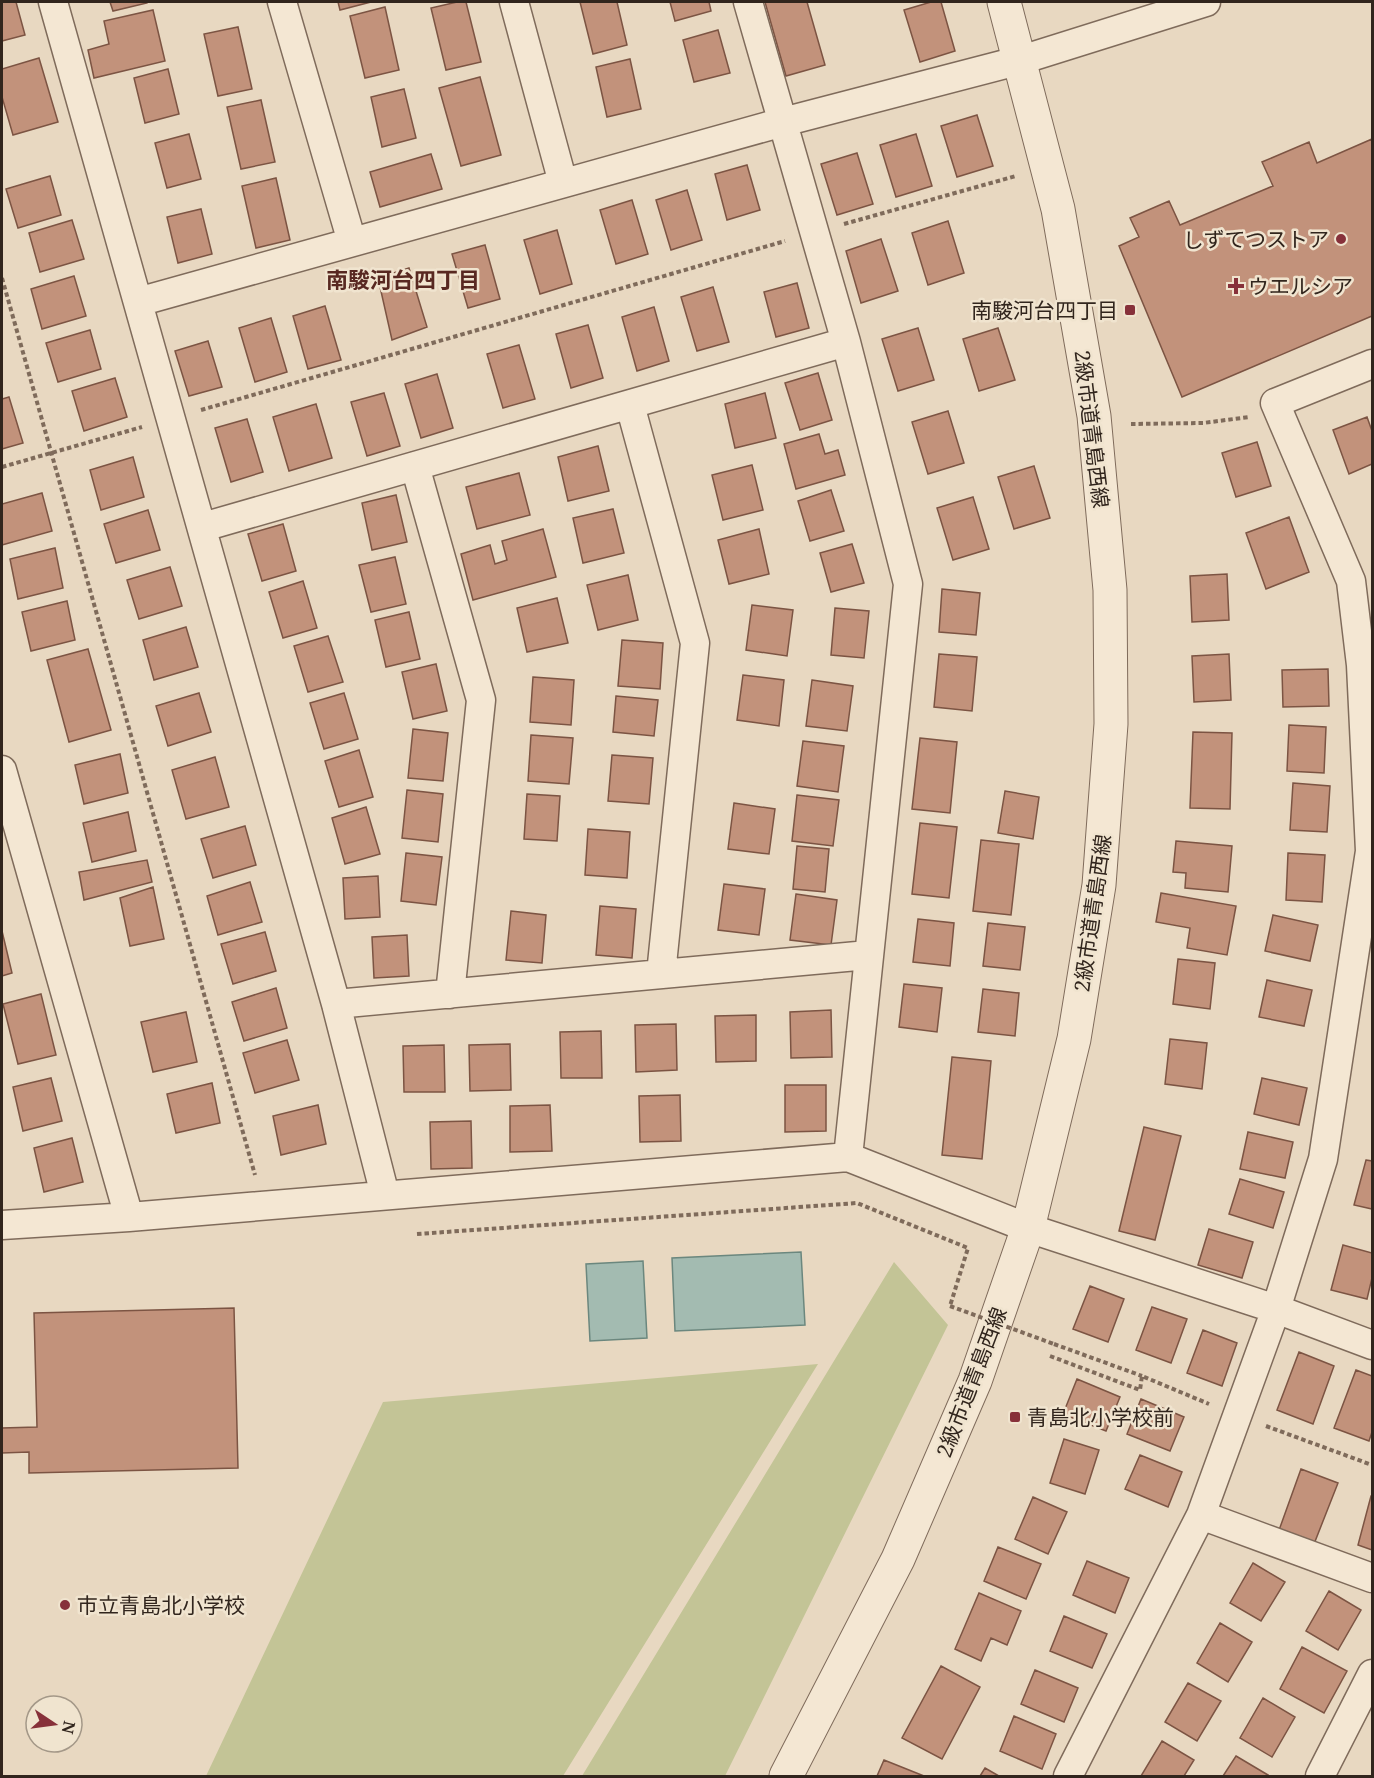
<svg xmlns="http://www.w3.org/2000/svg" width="1374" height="1778" font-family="'Noto Serif','Noto Sans JP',serif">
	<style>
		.green { fill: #c3c496 }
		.water { fill: #a3bbb1; stroke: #6b877e; stroke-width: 1.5 }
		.building { fill: #c2927b; stroke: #7c5443; stroke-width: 1.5 }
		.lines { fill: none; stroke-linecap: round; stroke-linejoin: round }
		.minor-casing { stroke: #7f6b5b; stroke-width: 31 }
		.tertiary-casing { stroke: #7f6b5b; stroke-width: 35 }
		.path { stroke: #7f6b5b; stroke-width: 4; stroke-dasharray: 4.5 3; stroke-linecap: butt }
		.minor { stroke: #f4e7d3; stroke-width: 28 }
		.tertiary { stroke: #f4e7d3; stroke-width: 33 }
		.path-bridge { stroke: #7f6b5b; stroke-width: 4; stroke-dasharray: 4.5 3; stroke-linecap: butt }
		.poi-dot { fill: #87313a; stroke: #f0e4cf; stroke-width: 2 }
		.labels { text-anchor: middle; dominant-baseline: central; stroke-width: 5; stroke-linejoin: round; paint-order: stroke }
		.poi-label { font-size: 21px; fill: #31251d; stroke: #f0e4cf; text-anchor: start }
		.street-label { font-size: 21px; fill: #31251d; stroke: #f0e4cf }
		.neighbourhood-label { font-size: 22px; font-weight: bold; fill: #582821; stroke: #f0e4cf }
	</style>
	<rect width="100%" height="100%" fill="#e8d8c1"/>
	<path class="green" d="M894,1262L948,1325L725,1776H582Z
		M818,1364L563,1776H206L383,1402Z"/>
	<path class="water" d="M801,1252L805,1325L675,1331L672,1258Z
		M643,1261L647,1338L590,1341L586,1264Z"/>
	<path class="building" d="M2,2H16L25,35L2,41Z
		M110,2H147V3L113,11Z
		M338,2H371L340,10Z
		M457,2H466L481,62L446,70L431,8Z
		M580,2H617L627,45L593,54Z
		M670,2H709L711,11L675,21Z
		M765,2H807L825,65L786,76Z
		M931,2H941L955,51L920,62L904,10Z
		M385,7L399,70L365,78L350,16Z
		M153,10L165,61L94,78L88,50L109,44L104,21Z
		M238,27L252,89L218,96L204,34Z
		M718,30L730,73L694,82L683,40Z
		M39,58L58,122L13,135L2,97V69Z
		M630,59L641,109L607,117L596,67Z
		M168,69L179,114L145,123L134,78Z
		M480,77L501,155L461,166L439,88Z
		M404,89L416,138L382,147L371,97Z
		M261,100L275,162L241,169L227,107Z
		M977,115L993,166L957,177L941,126Z
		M189,134L201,179L167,188L155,143Z
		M916,134L932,186L896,197L880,145Z
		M1372,139V316L1182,397L1119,246L1139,237L1130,218L1169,201L1180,225L1273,186L1262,162L1309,142L1317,163Z
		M857,153L873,204L837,215L821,164Z
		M431,154L442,189L380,207L370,172Z
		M747,165L760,210L727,220L715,174Z
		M50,176L61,215L18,228L6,189Z
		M276,178L290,240L256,248L242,186Z
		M687,190L702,240L671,250L656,200Z
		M632,200L648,254L616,264L600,210Z
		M201,209L212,254L178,263L167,217Z
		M72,220L84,259L40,272L29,233Z
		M948,221L964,273L928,285L912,233Z
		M557,230L572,284L540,294L524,240Z
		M881,239L898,291L861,303L846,251Z
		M485,245L500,299L468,308L452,254Z
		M409,268L427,327L392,340L378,278Z
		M74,276L86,316L42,329L31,289Z
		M797,283L809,328L776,337L764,292Z
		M713,287L729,342L697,351L681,297Z
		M325,306L341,360L308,369L293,316Z
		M654,307L669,361L637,371L622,317Z
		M271,318L287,372L255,382L239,328Z
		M588,325L603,378L571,388L556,334Z
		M918,328L934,380L898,391L882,339Z
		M998,328L1015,380L979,391L963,339Z
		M90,330L101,369L58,382L46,343Z
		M208,341L222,387L189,396L175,351Z
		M519,345L535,399L503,408L487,354Z
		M818,373L832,420L800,430L785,383Z
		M437,374L453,428L421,438L405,384Z
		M115,378L127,417L84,431L72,391Z
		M384,393L400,446L367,456L351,402Z
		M765,393L776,438L735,448L725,404Z
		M9,397L23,443L2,449V399Z
		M316,404L332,458L289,471L273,417Z
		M948,411L964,463L928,474L912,422Z
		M1367,417L1372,431V464L1349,474L1333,430Z
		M247,419L263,472L231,482L215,428Z
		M819,434L825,454L838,450L845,475L796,489L784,444Z
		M1257,442L1271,486L1236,497L1222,453Z
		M598,446L609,491L568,501L558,457Z
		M133,457L144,497L101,510L90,470Z
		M752,465L763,510L723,520L712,475Z
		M1034,466L1050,518L1014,529L998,477Z
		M519,473L530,515L477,529L466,487Z
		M831,490L844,531L810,541L798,501Z
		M42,493L52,531L2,545V504Z
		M396,495L407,542L372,550L362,503Z
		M973,497L989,549L953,560L937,508Z
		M613,509L624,553L583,563L573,518Z
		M148,510L160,550L116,563L104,524Z
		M1289,517L1309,572L1266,589L1246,533Z
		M283,524L296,571L262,581L248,534Z
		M543,529L556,577L473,600L461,554L490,545L495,564L507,560L502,541Z
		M759,529L769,574L729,584L718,540Z
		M852,544L864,583L831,592L820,553Z
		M55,548L63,588L18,599L10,559Z
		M395,557L406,604L371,612L359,565Z
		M170,567L182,606L139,619L127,580Z
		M1227,574L1229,620L1192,622L1190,576Z
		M628,575L638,620L598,630L587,585Z
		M303,581L317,628L283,638L269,592Z
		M942,589L980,593L976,635L939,632Z
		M557,598L568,643L527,652L517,608Z
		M67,601L75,640L31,651L22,612Z
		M752,605L793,610L787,656L746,650Z
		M835,608L869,611L864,658L831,655Z
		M409,612L420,659L386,667L375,620Z
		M186,627L198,667L154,680L143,640Z
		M328,636L343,682L308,692L294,646Z
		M622,640L663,643L660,689L618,686Z
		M88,649L111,730L69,742L47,660Z
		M939,654L977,657L972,711L934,707Z
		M1229,654L1231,700L1194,702L1192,656Z
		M436,664L447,711L413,719L402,672Z
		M1328,669L1329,706L1283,707L1282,670Z
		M743,675L784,680L779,726L737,720Z
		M533,677L574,680L571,725L530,722Z
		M812,680L853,686L847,731L806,726Z
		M199,693L211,732L168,746L156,706Z
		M344,693L358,739L324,749L310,703Z
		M616,696L658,700L654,736L613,732Z
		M1289,725L1326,727L1324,773L1287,771Z
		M413,729L448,733L443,781L408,778Z
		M1193,732L1232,733L1230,809L1190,808Z
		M531,735L573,738L569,784L528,781Z
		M920,738L957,742L950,813L912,809Z
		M803,741L844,746L838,792L797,786Z
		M359,750L373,797L339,807L325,761Z
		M120,754L128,793L84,804L75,765Z
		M612,755L653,758L649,804L608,801Z
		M215,757L229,807L186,819L172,770Z
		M1293,783L1330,786L1327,832L1290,830Z
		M407,790L443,794L438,842L402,838Z
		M1005,791L1039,797L1033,839L998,833Z
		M527,794L560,796L557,841L524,839Z
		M797,795L839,800L833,846L792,841Z
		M734,803L775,809L769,854L728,849Z
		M366,807L380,854L345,864L332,818Z
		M128,812L136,851L92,862L83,823Z
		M920,823L957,827L949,898L912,894Z
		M245,826L256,865L213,878L201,839Z
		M588,829L630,832L627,878L585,875Z
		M981,840L1019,844L1011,915L973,911Z
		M1176,841L1232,846L1228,892L1185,888L1186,873L1173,872Z
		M797,846L829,849L825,892L793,889Z
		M406,853L442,857L436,905L401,901Z
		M1288,853L1325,855L1322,902L1286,900Z
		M147,860L152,882L84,900L79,872Z
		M378,876L380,917L345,919L343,878Z
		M250,882L262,922L218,935L207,896Z
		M724,884L765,889L759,935L718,930Z
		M153,887L164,939L130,946L120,898Z
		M1161,893L1236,906L1227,955L1187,948L1190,928L1156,922Z
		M796,894L837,900L831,945L790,940Z
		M600,906L636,909L632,958L596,955Z
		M511,911L546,915L542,963L506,960Z
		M1273,915L1318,925L1310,961L1265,951Z
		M918,919L954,923L950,966L913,962Z
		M988,923L1025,927L1020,970L983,966Z
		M2,931L12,973L2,976Z
		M265,932L276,971L233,984L221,944Z
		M407,935L409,976L374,978L372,937Z
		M1178,959L1215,963L1210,1009L1173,1004Z
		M1267,980L1312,990L1304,1026L1259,1017Z
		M904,984L942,988L937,1032L899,1027Z
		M276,988L287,1028L244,1041L232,1002Z
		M983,989L1019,993L1015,1036L978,1032Z
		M41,994L56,1055L18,1064L3,1004Z
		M831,1010L832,1057L791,1058L790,1012Z
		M186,1012L197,1062L153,1072L141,1022Z
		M756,1015V1061L716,1062L715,1016Z
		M676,1024L677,1070L636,1072L635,1025Z
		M601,1031L602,1078H561L560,1032Z
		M1170,1039L1207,1043L1202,1089L1165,1084Z
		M287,1040L299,1080L255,1093L243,1053Z
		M510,1044L511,1090L470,1091L469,1045Z
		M444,1045L445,1092H404L403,1046Z
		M952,1057L991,1061L982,1159L942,1155Z
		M51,1078L62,1121L23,1131L13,1087Z
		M1262,1078L1307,1088L1299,1125L1254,1114Z
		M212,1083L220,1123L176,1133L167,1094Z
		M785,1085H826V1131L785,1132Z
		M680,1095L681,1141L640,1142L639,1096Z
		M318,1105L326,1144L281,1155L273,1116Z
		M550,1105L552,1151L510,1152V1106Z
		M471,1121L472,1168L431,1169L430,1122Z
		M1144,1127L1181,1136L1155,1240L1119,1231Z
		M1248,1132L1293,1142L1285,1178L1240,1169Z
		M72,1138L83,1182L44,1192L34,1148Z
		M1366,1160L1372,1161V1209L1354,1205Z
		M1240,1179L1284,1192L1273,1228L1229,1214Z
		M1209,1229L1253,1242L1242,1278L1198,1265Z
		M1343,1245L1372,1253V1278L1367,1299L1331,1290Z
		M1090,1286L1124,1299L1108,1342L1073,1329Z
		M1152,1307L1187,1319L1171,1363L1136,1350Z
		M234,1308L238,1468L29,1473V1452L2,1453V1428L37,1427L34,1313Z
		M1203,1330L1237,1343L1222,1386L1187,1373Z
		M1299,1352L1334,1366L1313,1424L1277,1410Z
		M1356,1370L1372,1376V1432L1369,1441L1334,1428Z
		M1077,1379L1120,1397L1106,1431L1063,1414Z
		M1141,1399L1184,1417L1170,1451L1127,1434Z
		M1064,1439L1099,1450L1085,1494L1050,1483Z
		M1140,1455L1182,1472L1168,1507L1125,1489Z
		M1301,1469L1338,1483L1314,1544L1278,1533Z
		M1371,1496H1372V1550L1358,1545Z
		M1033,1497L1067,1512L1048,1554L1015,1539Z
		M998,1547L1041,1564L1026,1599L984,1581Z
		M1087,1561L1129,1578L1115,1613L1073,1595Z
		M1253,1563L1285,1582L1261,1621L1230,1603Z
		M1329,1591L1361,1610L1338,1650L1306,1631Z
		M979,1593L1021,1611L1007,1645L991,1638L981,1661L955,1649Z
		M1064,1616L1107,1634L1092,1668L1050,1651Z
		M1220,1623L1252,1642L1228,1682L1197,1663Z
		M1302,1647L1347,1671L1324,1713L1280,1689Z
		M941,1666L980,1687L942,1759L902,1738Z
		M1035,1670L1078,1688L1064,1722L1021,1704Z
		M1188,1683L1221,1701L1197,1741L1165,1722Z
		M1263,1698L1295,1717L1272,1757L1240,1738Z
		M1014,1716L1056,1734L1042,1769L1000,1751Z
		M1162,1741L1194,1760L1184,1776H1141Z
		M1236,1756L1268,1775L1267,1776H1223Z
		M884,1760L924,1776H877Z
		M985,1768L999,1776H980Z"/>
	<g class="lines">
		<g class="minor-casing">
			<path id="minor" d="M53,2L336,1004L385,1195
				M282,2L352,242
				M514,2L563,183
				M748,2L846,342L908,584L848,1157
				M138,302L783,122L1021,60L1206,2
				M630,405L695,643L661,974
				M415,466L481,700L450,994
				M203,527L846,342
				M2,770L129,1217
				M336,1004L868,955
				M2,1225L129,1217L848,1157L1028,1228L1276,1309L1372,1345
				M1201,1515L1372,1578
				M1068,1776L1201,1515L1276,1309L1323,1159L1370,851L1361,665L1351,581L1275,403L1372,364
				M1320,1776L1372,1674"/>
		</g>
		<g class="tertiary-casing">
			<path id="tertiary" d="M786,1776L898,1559L975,1381L1028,1228L1074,1039L1099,885L1111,724L1110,590L1094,416L1058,209L1004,2"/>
		</g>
		<path class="path" d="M844,224L1016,176
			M2,278L255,1175
			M201,410L785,241
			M1131,424L1203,423L1249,417
			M2,467L142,427
			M417,1234L857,1203L968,1248L950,1306
			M1054,1344L1142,1376
			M1050,1356L1140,1390L1142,1376L1209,1404
			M1266,1426L1372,1465"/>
		<use href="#minor" class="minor"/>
		<use href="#tertiary" class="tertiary"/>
		<path class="path-bridge" d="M950,1306L1054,1344"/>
	</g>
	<g class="poi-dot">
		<circle cx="1341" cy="239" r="6"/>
		<path d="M1233 277h6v6h6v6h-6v6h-6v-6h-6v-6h6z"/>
		<rect x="1124" y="304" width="12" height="12" rx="3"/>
		<rect x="1009" y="1411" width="12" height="12" rx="3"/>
		<circle cx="65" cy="1605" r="6"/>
	</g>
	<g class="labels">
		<g class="poi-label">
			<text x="1329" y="239" text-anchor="end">しずてつストア</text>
			<text x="1248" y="286">ウエルシア</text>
			<text x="1118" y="310" text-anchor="end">南駿河台四丁目</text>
			<text x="1027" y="1417">青島北小学校前</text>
			<text x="77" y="1605">市立青島北小学校</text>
		</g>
		<g class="street-label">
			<text transform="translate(1092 429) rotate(83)">2級市道青島西線</text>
			<text transform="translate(1092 913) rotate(-82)">2級市道青島西線</text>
			<text transform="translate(971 1382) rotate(-69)">2級市道青島西線</text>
		</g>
		<g class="neighbourhood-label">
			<text x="403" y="279">南駿河台四丁目</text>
		</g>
	</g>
	<rect width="1374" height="1778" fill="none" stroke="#31251d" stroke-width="6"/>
	<g transform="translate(54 1724) rotate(103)"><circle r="28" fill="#f0e4cf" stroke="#a49888" stroke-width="1.5"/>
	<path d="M0-4.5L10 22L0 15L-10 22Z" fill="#87313a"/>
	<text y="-9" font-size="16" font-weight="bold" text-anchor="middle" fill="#31251d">N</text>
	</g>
</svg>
